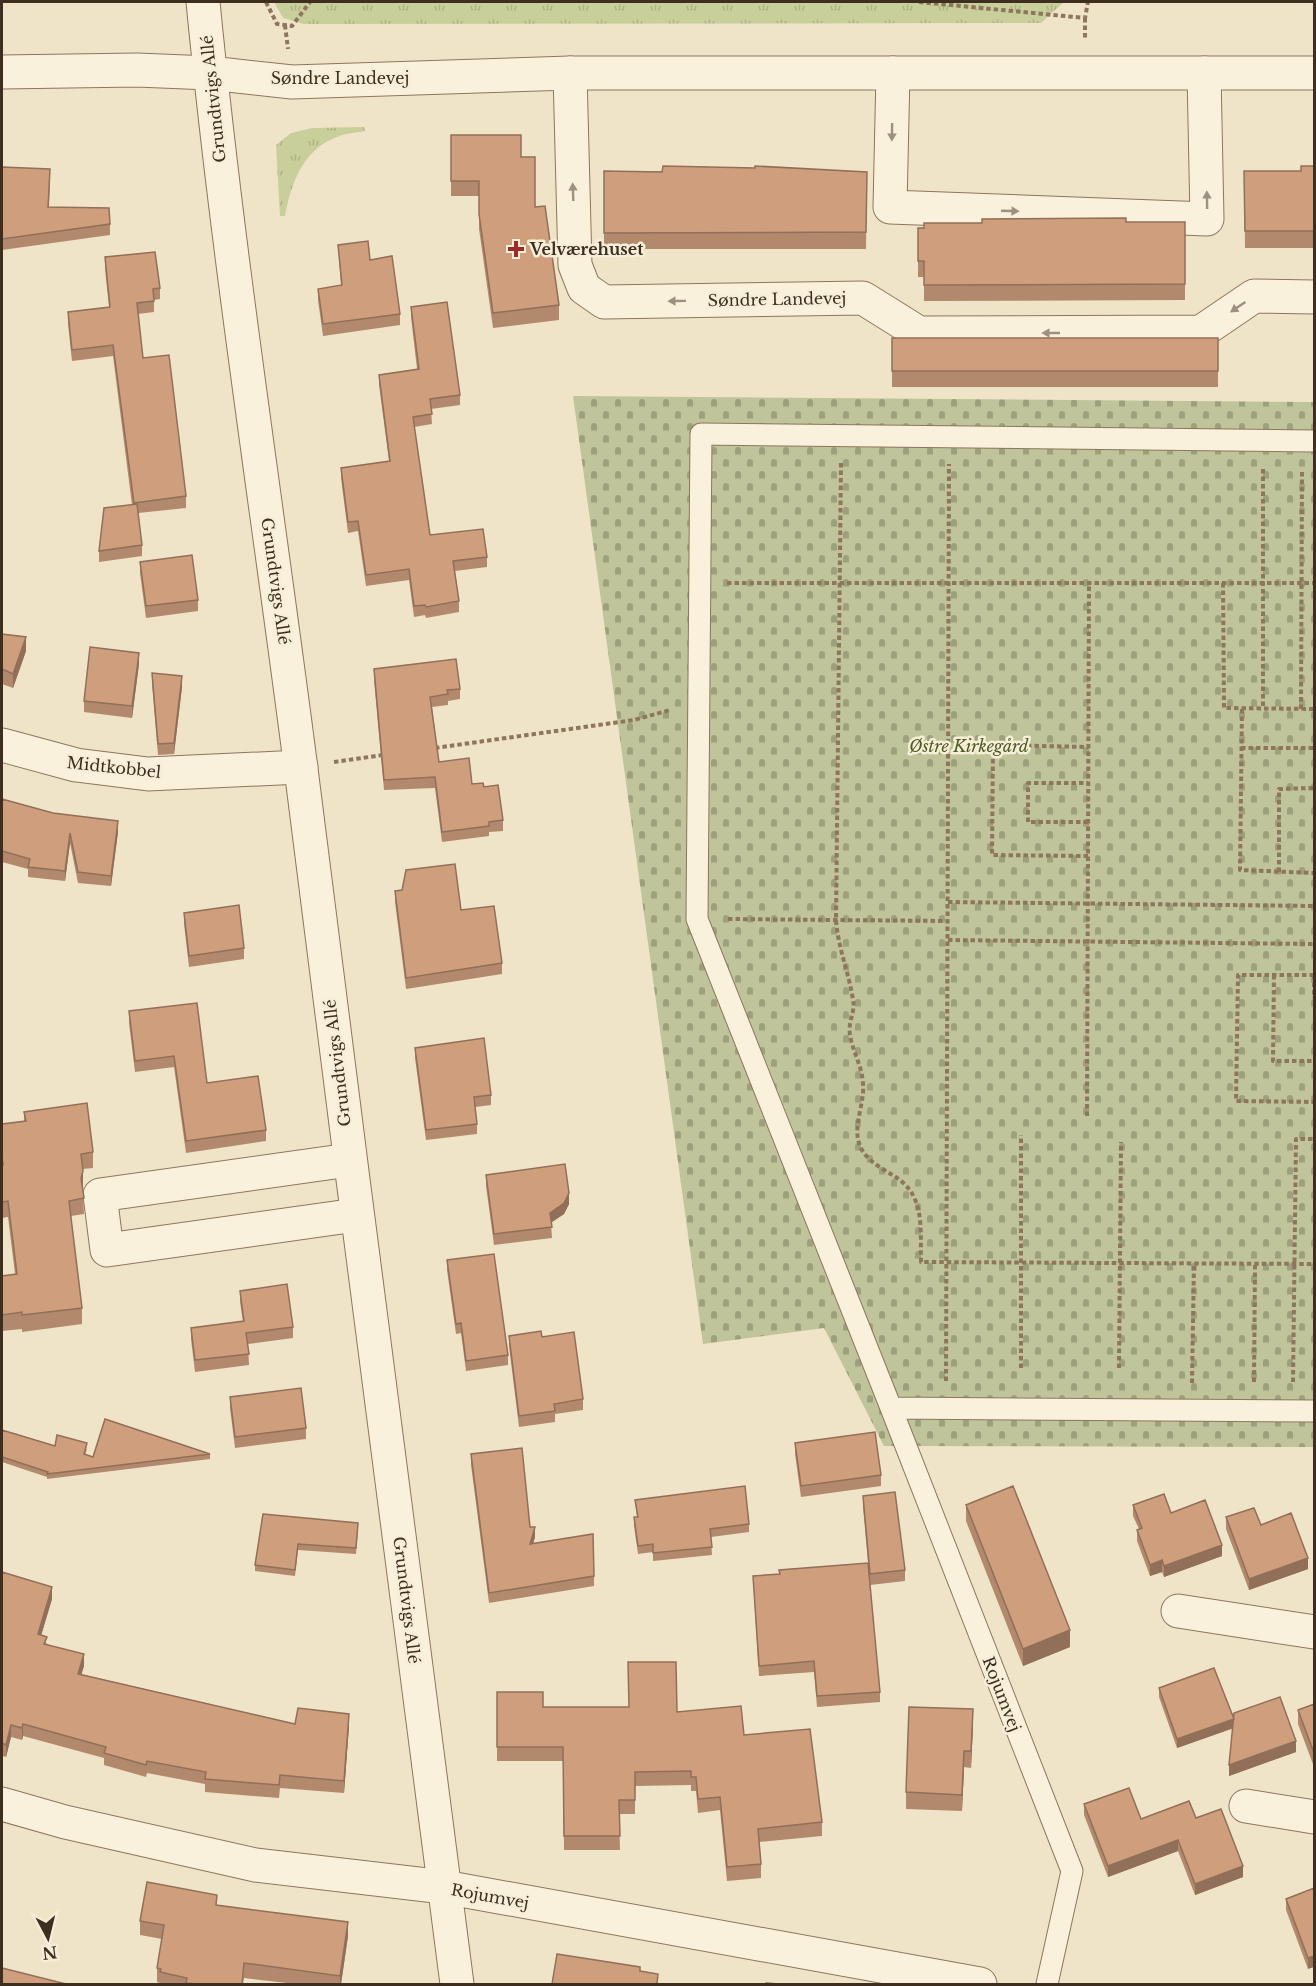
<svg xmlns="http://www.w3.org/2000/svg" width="1316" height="1986" font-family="'Libre Baskerville',serif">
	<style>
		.grass { fill: url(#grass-tufts) }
		.cemetery { fill: url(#cemetery-stones) }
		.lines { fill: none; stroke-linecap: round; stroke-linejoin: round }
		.service-casing { stroke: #8d765c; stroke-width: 23 }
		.minor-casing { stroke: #8d765c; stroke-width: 35 }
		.tertiary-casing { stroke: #8d765c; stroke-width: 35 }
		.path { stroke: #8d765c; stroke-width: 4; stroke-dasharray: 4.5 3; stroke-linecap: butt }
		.service { stroke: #faf1dc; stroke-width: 21 }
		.minor { stroke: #faf1dc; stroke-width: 33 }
		.tertiary { stroke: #faf1dc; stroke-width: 33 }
		.wall { fill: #b2896c }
		.shaded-wall { fill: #916f58 }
		.building { fill: #cf9f7d; stroke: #916f58; stroke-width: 1.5 }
		.oneway { fill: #9c907e }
		.poi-dot { fill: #9e2a2b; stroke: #f7eed8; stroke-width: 2 }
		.labels { text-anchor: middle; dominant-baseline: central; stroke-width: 5; stroke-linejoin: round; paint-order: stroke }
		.street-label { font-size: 16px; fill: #3d2e20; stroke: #f7eed8 }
		.poi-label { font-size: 16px; font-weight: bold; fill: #3d2e20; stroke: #f7eed8; text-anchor: start }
		.park-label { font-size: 16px; font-style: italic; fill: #4d5a26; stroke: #f7eed8 }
	</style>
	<defs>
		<pattern id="grass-tufts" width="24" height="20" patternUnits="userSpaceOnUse" patternTransform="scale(1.5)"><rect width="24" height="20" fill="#c9cf9b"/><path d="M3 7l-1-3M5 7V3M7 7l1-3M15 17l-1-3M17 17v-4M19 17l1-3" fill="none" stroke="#aeb285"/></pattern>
		<pattern id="cemetery-stones" width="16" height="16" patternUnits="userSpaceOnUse" patternTransform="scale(1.5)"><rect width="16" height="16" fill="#bfc49a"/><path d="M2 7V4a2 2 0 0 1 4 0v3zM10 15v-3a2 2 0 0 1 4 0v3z" fill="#9ca07d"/></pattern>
	</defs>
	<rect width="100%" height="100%" fill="#f0e4c8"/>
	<path class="grass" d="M274,2H1064L1041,23L304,24L283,18Z
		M364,127L365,131C356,133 345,133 337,137C303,149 291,184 285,216H280L276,145L291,133L312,128Z"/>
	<path class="cemetery" d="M573,396L1314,402V1447L884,1446L824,1328L703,1344Z"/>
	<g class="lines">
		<g class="service-casing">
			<path id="service" d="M1314,441L701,434L697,919L891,1408L1314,1411
				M891,1408L1072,1871L1047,1984"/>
		</g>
		<g class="minor-casing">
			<path id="minor" d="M570,73L575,265L584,288L604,302L863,298L919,333L1201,332L1254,296L1314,297
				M893,73L890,207L1207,219L1204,73
				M2,745L76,765L148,774L301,767
				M349,1160L100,1195L107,1250L356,1215
				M1178,1611L1314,1632
				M2,1804L65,1822L255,1865L444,1887L980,1984
				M1246,1806L1314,1817"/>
		</g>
		<g class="tertiary-casing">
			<path id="tertiary" d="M203,2C228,258 268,513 301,769C353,1174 402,1580 457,1984
				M2,72L137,70L210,73L292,82L570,73H1314"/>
		</g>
		<path class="path" d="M266,2L277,24L292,26L310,2
			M919,2L1085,18L1088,2
			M1085,18V39
			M285,25L288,49
			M841,463L836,920C838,948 849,973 853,1000C856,1013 846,1022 851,1040C855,1056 862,1067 863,1084C865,1106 850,1129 862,1150C869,1162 883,1169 894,1176C926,1195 920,1229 921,1262L1314,1264
			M1263,469V708
			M727,583H1314
			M1223,583L1224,708L1314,709
			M1242,709L1240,870L1314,873
			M1301,709L1302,469
			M435,748L634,720L670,710
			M1241,748H1314
			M334,762L383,755
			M1088,822H1028V783H1088
			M1088,856L992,855L993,745L1088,747
			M1279,872V789L1314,788
			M948,902L1314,906
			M728,919L948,921
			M948,940L1314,944
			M1274,975L1273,1061H1314
			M1314,975H1238L1236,1101L1314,1102
			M1314,975V998
			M1087,1116L1089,582
			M1021,1368V1135
			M1119,1368L1121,1142
			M946,1381L949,464
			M1254,1382L1255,1264
			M1293,1382L1296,1139H1314
			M1192,1383L1194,1263"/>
		<use href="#service" class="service"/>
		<use href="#minor" class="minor"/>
		<use href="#tertiary" class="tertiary"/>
	</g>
	<path class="wall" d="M451,135L521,157L559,305V320L493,328L479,229V196H451Z
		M1314,166V248H1245L1244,171H1301Z
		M2,167L50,179L49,207L110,224V235L2,250Z
		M604,171L867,172L866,249H604Z
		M1126,222H1185V300L924,301V277H918V228Z
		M338,245L370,260L400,314V325L323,336L318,300V289L341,286Z
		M105,257L160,288V299L154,300V312L138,314L143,358L186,496V508L138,513L142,545V556L99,562V551L132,505L113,356L72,361L68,324V312L109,307L105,269Z
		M411,307L460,395V405L431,409L432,424L414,427L430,535L487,557V567L455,571L459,601V612L426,618L425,615L414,617L409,580L366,586L358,531L348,533L341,478V468L389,461L379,385V375L417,369L411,317Z
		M892,338H1218V387H892Z
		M140,562L198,600V611L146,618L140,573Z
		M2,634L26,651L13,688L2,684Z
		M139,664L132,718L84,712V701Z
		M374,669L460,689V699L448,701V705L432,707L439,762L472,784L484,787L503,820V831L489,832V836L442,842L435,788L384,790L374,680Z
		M152,673L182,687L174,754L158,755L152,684Z
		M2,799L118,832L111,886L78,883L70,843L65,881L28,877V869L2,862Z
		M395,891L461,910L502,963V974L406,989L395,902Z
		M184,913L244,948V959L189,967L184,924Z
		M129,1011L207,1083L266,1130V1141L186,1153L174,1067L135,1072L129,1023Z
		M415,1048L491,1095V1105L475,1107L477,1124V1134L426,1140L415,1058Z
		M24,1112L93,1152V1168L83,1169V1190L84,1214L71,1216L82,1308V1324L22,1332V1329L2,1331V1276L15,1274L8,1217L2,1218V1124L24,1121Z
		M486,1175L569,1204L564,1214L551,1223L552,1238L494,1245L486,1186Z
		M447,1260L508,1355V1365L466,1371L461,1333L456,1334L447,1270Z
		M240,1291L293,1327V1338L248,1344L249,1365L195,1372L191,1339V1328L243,1322L240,1302Z
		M509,1336L542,1337L583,1399V1410L555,1414V1422L519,1427L509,1346Z
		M230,1397L306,1428V1439L235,1448L230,1408Z
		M2,1430L55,1446L87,1449L85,1455L93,1457L210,1454V1459L47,1479V1477L2,1462Z
		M795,1443L881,1475V1486L801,1497L795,1454Z
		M471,1454L530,1527L535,1537L533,1544L594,1576V1586L489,1603L471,1465Z
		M863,1496L905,1570V1581L870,1585L863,1507Z
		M635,1500L749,1524V1532L711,1537L712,1555L653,1561V1552L638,1554L634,1526V1517H637Z
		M966,1505L1070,1647L1023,1666L966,1521Z
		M1133,1505L1171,1513L1222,1556L1164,1577L1162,1572L1150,1576L1137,1541V1530L1139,1529L1133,1516Z
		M263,1514L358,1529L356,1554L298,1550L295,1576L255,1571V1565Z
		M1226,1517L1261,1525L1308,1569L1249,1590L1226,1529Z
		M2,1572L52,1599L41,1635L47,1644L84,1666L81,1674L295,1724L349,1726L344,1793L280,1788L279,1798L205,1792V1784L147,1773L146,1777L104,1765V1758L23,1736L22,1740L11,1737L6,1757L2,1756Z
		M753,1576L880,1692V1702L817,1707L814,1672L759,1676Z
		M1159,1688L1234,1719L1296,1752L1229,1776L1233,1728L1177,1748L1159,1697Z
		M497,1692L543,1707L677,1712L744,1735L822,1822V1836L759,1842L761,1864V1878L727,1881L720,1810L698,1813L696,1791H691V1785L635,1786V1814H619L620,1850H564L563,1761H497Z
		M1314,1704V1767L1298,1724V1710Z
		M973,1725L971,1768L964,1767L962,1811L906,1809V1792Z
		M1084,1804L1141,1819L1196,1818L1243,1877L1195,1895L1178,1851L1108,1877L1084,1815Z
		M1314,1888L1308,1969L1286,1910V1899Z
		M217,1905L348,1936L341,1984H296L244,1978L243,1984H160V1983L157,1982V1968L162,1939L140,1935V1921Z"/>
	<path class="shaded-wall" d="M26,637V651L13,688V674Z
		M139,653V664L132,718V706Z
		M182,676V687L174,754V743Z
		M118,821V832L111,886V876Z
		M70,833V843L65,881V871Z
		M83,1171V1187L81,1194V1178Z
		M569,1193V1204L564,1214L550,1223V1213Z
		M535,1527V1537L530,1554V1544Z
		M1222,1545V1556L1164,1577V1566Z
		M1308,1558V1569L1249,1590V1579Z
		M1162,1560V1572L1150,1576V1565Z
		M52,1587V1599L38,1646V1634Z
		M1070,1630V1647L1023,1666V1649Z
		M84,1654V1666L78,1686V1674Z
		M973,1709V1725L971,1768V1751Z
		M349,1714V1726L344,1793V1781Z
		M1234,1719V1728L1177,1748V1739Z
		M23,1724V1736L22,1740V1728Z
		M11,1725V1737L6,1757V1745Z
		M1296,1741V1752L1229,1776V1765Z
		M964,1751V1767L962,1811V1795Z
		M1178,1840V1851L1108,1877V1866Z
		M1243,1866V1877L1195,1895V1884Z
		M348,1922V1936L341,1984H340V1976Z
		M1314,1956V1967L1308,1969V1958Z"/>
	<path class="building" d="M451,135H521V157H535V207L545,206L559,305L493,313L479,214V181H451Z
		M663,166L755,168V166L867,172L866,232L604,233V171L662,172Z
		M1301,166H1314V231H1245L1244,171H1301Z
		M2,167L50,169L48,207L109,208L110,224L2,239Z
		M1126,218V222H1185V284L924,285V261H918V228H924V223H982V219Z
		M368,241L370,260L392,256L400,314L323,324L318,289L342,285L338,245Z
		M155,252L160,288L153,289L154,301L137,303L143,358L169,355L186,496L134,503L113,345L72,350L68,312L110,307L105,257Z
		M447,302L460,395L430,399L432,414L413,417L430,535L483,529L487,557L453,561L459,601L426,607L425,605L414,606L409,569L366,575L358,521L348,522L341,468L390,461L379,375L419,369L411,307Z
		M892,338H1218V371H892Z
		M137,504L142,545L99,551L104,508Z
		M192,555L198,600L146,606L140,562Z
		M2,634L26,637L13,674L2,669Z
		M90,647L139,653L132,706L84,701Z
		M456,659L460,689L447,690L448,694L430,697L439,762L469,758L472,784L483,783L484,787L498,785L503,820L489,822V826L442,832L435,777L384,780L374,669Z
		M152,673L182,676L174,743L158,744Z
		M2,799L53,813L118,821L111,876L78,872L70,833L65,871L28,867L30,859L2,851Z
		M455,864L461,910L494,906L502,963L406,978L395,891L402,890L406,870Z
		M239,905L244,948L189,956L184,913Z
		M197,1003L207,1083L258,1076L266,1130L186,1141L174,1056L135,1061L129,1011Z
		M484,1038L491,1095L474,1097L477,1124L426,1130L415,1048Z
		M87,1103L93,1152L81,1154L83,1171L81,1178L84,1198L69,1201L82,1308L22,1315V1312L2,1315V1276L17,1274L8,1201L2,1202V1165H3L2,1155V1124L26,1121L24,1112Z
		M565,1164L569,1193L564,1203L550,1213L552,1227L494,1234L486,1175Z
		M494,1254L508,1355L466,1361L461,1323L456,1324L447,1260Z
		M287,1284L293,1327L246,1333L249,1354L195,1360L191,1328L244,1321L240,1291Z
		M541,1331L542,1337L574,1332L583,1399L554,1404L555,1411L519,1416L509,1336Z
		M301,1388L306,1428L235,1437L230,1397Z
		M105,1419L210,1454L47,1474L48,1472L2,1457V1430L55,1446L57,1435L87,1443L84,1454L93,1457Z
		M875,1432L881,1475L801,1486L795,1443Z
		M522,1448L530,1527H535L530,1544L593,1534L594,1576L489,1593L471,1454Z
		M745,1486L749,1524L710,1529L712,1547L653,1553V1544L638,1546L634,1517H638L635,1500Z
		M1013,1486L1070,1630L1023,1649L966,1505Z
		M895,1492L905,1570L870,1574L863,1496Z
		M1164,1494L1171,1513L1205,1500L1222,1545L1164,1566L1162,1560L1150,1565L1137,1530L1142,1528L1133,1505Z
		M1254,1508L1261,1525L1291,1513L1308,1558L1249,1579L1226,1517Z
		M263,1514L358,1523L356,1548L298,1544L295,1570L255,1565Z
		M868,1563L880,1692L817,1696L814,1661L759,1666L753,1576L780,1574L779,1570Z
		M2,1572L52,1587L38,1634L47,1637L44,1644L84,1654L78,1674L295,1724L298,1708L349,1714L344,1781L280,1775L279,1785L205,1779L206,1772L147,1761L146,1765L104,1753L106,1747L23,1724L22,1728L11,1725L6,1745L2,1743Z
		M628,1662H676L677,1712L741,1706L744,1735L810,1729L822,1822L758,1829L761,1864L727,1867L720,1797L698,1799L696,1777H691V1771L635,1772V1800H619L620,1836H564L563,1747H497V1692H543V1707H629Z
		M1214,1668L1234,1719L1177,1739L1159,1688Z
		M1280,1697L1296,1741L1229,1765L1234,1713Z
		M1314,1704V1753L1298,1710Z
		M909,1707L973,1709L971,1751H964L962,1795L906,1792Z
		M1129,1788L1141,1819L1189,1801L1196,1818L1221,1809L1243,1866L1195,1884L1178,1840L1108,1866L1084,1804Z
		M147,1882L217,1895L216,1905L348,1922L340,1976L244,1963L242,1984H197L186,1983L187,1978L160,1972L161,1969L157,1968L164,1925L140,1921Z
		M1314,1888V1956L1308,1958L1286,1899Z
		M557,1954L640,1967V1971L658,1974L657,1984H552Z
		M2,1968L66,1984H2Z
		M766,1983L779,1984H766Z"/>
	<defs><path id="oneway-solid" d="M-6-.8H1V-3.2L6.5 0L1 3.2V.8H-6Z" transform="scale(1.5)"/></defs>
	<g class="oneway">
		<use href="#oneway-solid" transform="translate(892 132) rotate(91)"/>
		<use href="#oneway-solid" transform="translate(573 192) rotate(-92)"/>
		<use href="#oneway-solid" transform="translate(1207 200) rotate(-91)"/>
		<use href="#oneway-solid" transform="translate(1010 211) rotate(2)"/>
		<use href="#oneway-solid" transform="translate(677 301) rotate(179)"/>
		<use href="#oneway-solid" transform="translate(1238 307) rotate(146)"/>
		<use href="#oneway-solid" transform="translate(1051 333) rotate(180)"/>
	</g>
	<path class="poi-dot" d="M513 240h6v6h6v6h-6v6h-6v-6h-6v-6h6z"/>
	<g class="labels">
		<g class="street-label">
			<text x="340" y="78">Søndre Landevej</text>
			<text transform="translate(213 99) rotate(-96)">Grundtvigs Allé</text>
			<text transform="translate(777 299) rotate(-1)">Søndre Landevej</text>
			<text transform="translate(276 581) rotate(82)">Grundtvigs Allé</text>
			<text transform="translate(114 767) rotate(6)">Midtkobbel</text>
			<text transform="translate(337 1063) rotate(-97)">Grundtvigs Allé</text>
			<text transform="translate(407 1600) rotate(83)">Grundtvigs Allé</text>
			<text transform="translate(1002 1694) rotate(69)">Rojumvej</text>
			<text transform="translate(490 1896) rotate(10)">Rojumvej</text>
		</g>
		<g class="poi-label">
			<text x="530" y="249">Velværehuset</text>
		</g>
		<g class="park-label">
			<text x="969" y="746">Østre Kirkegård</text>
		</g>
	</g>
	<rect width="1316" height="1986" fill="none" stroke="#3d2e20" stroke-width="6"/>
	<g transform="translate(48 1938) rotate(173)" stroke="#f7eed8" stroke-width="4.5" paint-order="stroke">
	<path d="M0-4.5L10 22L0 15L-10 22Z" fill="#3d2e20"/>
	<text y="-9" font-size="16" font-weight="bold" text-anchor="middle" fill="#3d2e20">N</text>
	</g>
</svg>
